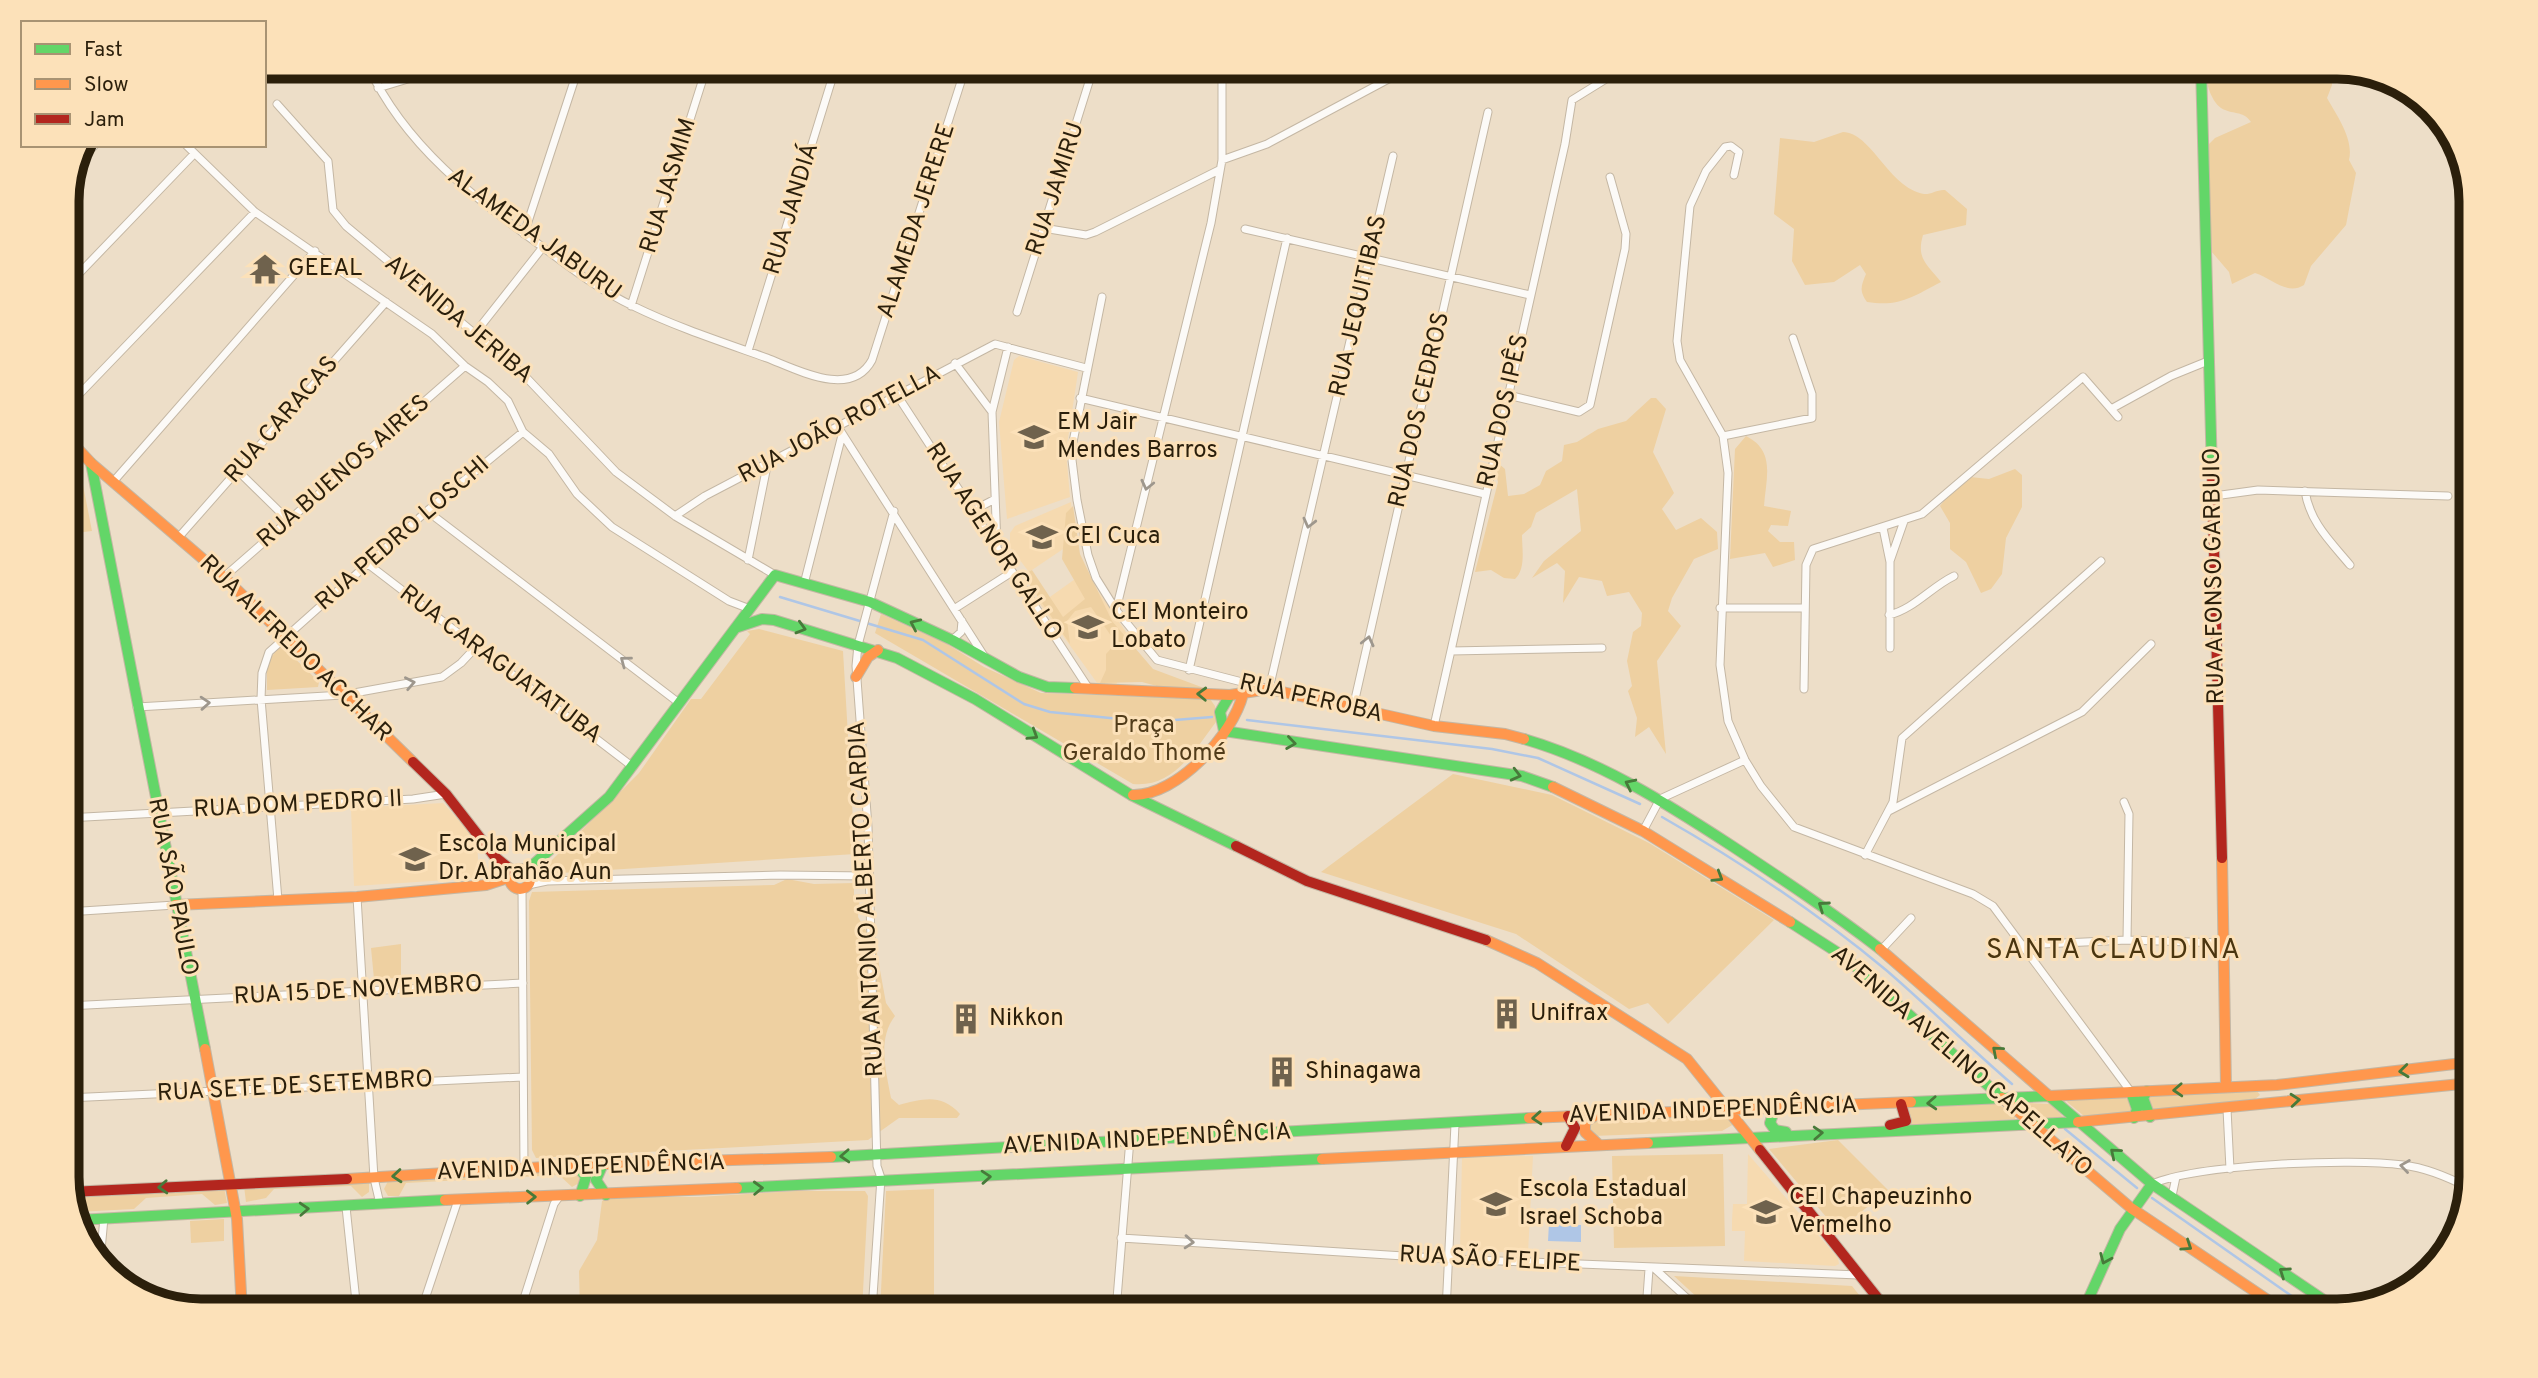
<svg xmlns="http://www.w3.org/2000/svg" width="2538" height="1378" font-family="Overpass,sans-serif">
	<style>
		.built { fill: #f6dab0 }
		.green { fill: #eed0a1 }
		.water { fill: #afc6e6 }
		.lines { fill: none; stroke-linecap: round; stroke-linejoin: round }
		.stream { stroke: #afc6e6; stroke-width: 2.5 }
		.street-casing { stroke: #c4b7a4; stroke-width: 9 }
		.fast-casing { stroke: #c4b7a4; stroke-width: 12 }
		.slow-casing { stroke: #c4b7a4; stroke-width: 12 }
		.jam-casing { stroke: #c4b7a4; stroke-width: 12 }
		.street { stroke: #fcfaf7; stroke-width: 7 }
		.fast { stroke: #63d668; stroke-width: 10 }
		.slow { stroke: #ff974d; stroke-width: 10 }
		.jam { stroke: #b3261e; stroke-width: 10 }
		.oneway { stroke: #9e978d }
		.oneway2 { stroke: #477a3a }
		.labels { text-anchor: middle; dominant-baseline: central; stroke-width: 6; stroke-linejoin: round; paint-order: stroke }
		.street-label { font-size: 24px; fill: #2b1f0b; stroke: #fce1b9 }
		.poi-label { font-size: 24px; fill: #2b1f0b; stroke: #fce1b9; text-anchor: start }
		.park-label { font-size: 24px; fill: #513c1a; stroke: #fce1b9 }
		.quarter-label { font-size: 28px; letter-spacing: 2px; fill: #4a350f; stroke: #fce1b9 }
		.rim { fill: none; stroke: #2b1f0b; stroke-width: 9 }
	</style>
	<rect width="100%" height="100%" fill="#eddec8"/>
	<path class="built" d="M1019,356L1078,372L1066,452L1070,497L1007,519L999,422L1014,360Z
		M1071,502L1075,541L1029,572L1010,547V533L1015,526Z
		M1085,572L1130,638L1116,686L1100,687L1040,604Z
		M443,803L477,840L479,878L354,886L351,808Z
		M1748,1154L1838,1258L1839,1264L1835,1266L1744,1261L1745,1231H1732V1220L1733,1204H1747Z
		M1533,1156L1528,1253L1460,1251L1462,1157Z"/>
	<path class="green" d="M1547,67L1524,83L1508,67L1547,66Z
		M2205,67H2331L2332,85L2327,98C2337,116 2354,139 2349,160L2356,173L2346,225L2311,266L2304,285C2287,296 2272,278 2255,273L2232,284L2229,272L2211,251L2206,147L2215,138L2251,122C2243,110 2232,115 2221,108C2210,100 2205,79 2205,67Z
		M1843,132C1871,132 1889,188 1924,194C1930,195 1938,189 1945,190L1967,209L1966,225L1923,235C1916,259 1927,264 1941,282C1912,297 1900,307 1867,302C1859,291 1861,286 1866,274L1860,265L1834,282L1805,285L1792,261L1794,229L1774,214L1780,138L1814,142Z
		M1651,398H1656L1666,409L1653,452L1674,493L1662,509L1676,530L1701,518L1717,532L1718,549L1694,559L1672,598L1668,611L1681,626L1657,661L1666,754L1649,727L1635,737L1637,718L1628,691L1632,686L1627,661L1633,632L1641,626L1642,613L1629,592L1607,596L1602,581L1579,577L1563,603L1565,571L1557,563L1532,578L1544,561L1581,531L1577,489L1536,513L1531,527L1522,535C1522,549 1526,569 1515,579L1504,578L1491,570L1475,572L1498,482L1494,465L1498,463L1505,469L1508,496L1524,494L1540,485L1546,471L1562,461L1564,445L1577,442L1598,429L1626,421Z
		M1746,436C1776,451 1766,478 1764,506L1791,511L1788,526L1771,525L1768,531L1780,542H1794L1795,560L1773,567L1765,553L1730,559L1735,449Z
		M67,457L81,475L92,531L67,534Z
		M2015,469L2022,475V507L2006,538L2002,574L1991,589L1981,593L1966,562L1950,549V523L1940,506L1950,493L1970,477L1989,479Z
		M1073,506L1080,554L1112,621L1153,669L1204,688L1206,692L1164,688L1142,682L1100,683L1106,670V654L1116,643L1091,607L1075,611L1067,621L1070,644L1023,575L1032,570L1063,617L1085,599L1062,559L1066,513Z
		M881,614L947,644L984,667L1041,693L1210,699L1215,706L1216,722C1194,751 1173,788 1133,784L875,633Z
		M74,619L78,675L67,676V620Z
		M759,629L843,651L855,854L546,874L544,868L639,773L691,699H701L750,634L747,631Z
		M281,645L319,682L318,687L267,690V662Z
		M1453,774L1552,795L1649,843L1774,920L1668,1024L1648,1003L1629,1009L1516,934L1321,872Z
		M787,879L814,884L854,883V895L860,894L858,917L876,948L886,1003L895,1016C877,1039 886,1071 891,1098L899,1105C923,1099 941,1093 960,1114L957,1118H899L868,1140L536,1158L532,1150L529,901L532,892L774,885Z
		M401,944V978L374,979L371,948Z
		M2257,1091L2260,1095L2255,1099L2152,1112L2148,1096Z
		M2125,1097L2134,1106L2130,1115L2084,1116L2067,1102L2069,1099Z
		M1995,1103L2016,1114L2015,1119L1907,1126L1910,1120L1907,1107Z
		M2024,1103L2051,1104L2064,1118C2049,1119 2029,1121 2024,1103Z
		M1727,1113L1734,1124L1722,1131L1593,1136L1588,1131L1595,1118Z
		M1838,1140L1888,1190L1838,1231L1769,1149Z
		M1723,1154L1725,1246L1614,1248L1612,1156Z
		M575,1169L580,1172L581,1182L572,1187L559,1175L406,1183L399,1196H388L384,1189L388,1181Z
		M369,1183V1192L362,1197L351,1186L274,1189L266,1198L246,1202L244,1186Z
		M224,1187L227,1203L215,1205L202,1194L146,1198L134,1209L76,1212L70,1195Z
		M934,1189V1311H880L886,1191Z
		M797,1191H865L868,1196L862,1311H580L579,1271L597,1240L602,1201L608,1197H698Z
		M224,1219V1241L191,1243L190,1221Z
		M1674,1276L1852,1286L1872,1311H1712Z"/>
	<path class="water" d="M1570,67V66L1612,67L1577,81L1571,77Z
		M1549,1223L1581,1225V1242L1548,1241Z"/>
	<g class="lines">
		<path class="stream" d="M780,597L923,640L1024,704L1050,712L1150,722L1212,717
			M1247,720L1492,749L1538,758L1640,804
			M1662,817C1741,862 1816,912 1886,970C1929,1007 1969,1047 2012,1084
			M2065,1129L2137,1188
			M2152,1198L2313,1311"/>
		<g class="street-casing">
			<path id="street" d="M368,66C405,146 474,198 544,248C572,269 601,291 633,306C676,327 722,342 767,358C798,370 851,399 872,360L966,66
				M378,88L451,66
				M277,104L328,161L333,210L346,226L523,374L616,472L675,516L775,575
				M186,145L255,212L432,334L465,366L488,382L508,401L523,432L549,454L577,494L612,527L729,601L750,609
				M83,157L95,145
				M1222,160L1267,144L1413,66
				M1734,175L1739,152L1731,146L1725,147L1706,171L1690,206L1677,341L1680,360L1723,436L1728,473L1720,665L1728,721L1745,760L1761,786L1794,827L1973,894L1993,906L2131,1092
				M1043,228L1086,235L1095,232L1219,170
				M1245,229L1530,295
				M524,234L579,66
				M67,286L194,154
				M1102,297L1071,452L1077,500L1088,555L1096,578L1116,610L1157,660L1269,689L1393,156
				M631,306L707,66
				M1017,312L1094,66
				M476,332L543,247
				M748,351L836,66
				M955,363L992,412
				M897,395L1089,689
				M1508,395L1579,412L1590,405L1625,249L1626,234L1610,177
				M1080,398L1485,494
				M67,407L255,212
				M2111,409L2171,376L2208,361
				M838,427L984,656
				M1723,436L1812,418V394L1793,338
				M237,470L288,520
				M113,482L315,251
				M2305,491C2310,523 2331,542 2350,565
				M2214,496L2258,490L2448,496
				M974,510L995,499
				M427,511L679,703
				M675,516L705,496L995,344L1086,368
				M1883,528L1890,562V648
				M178,538L386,302
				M997,547L992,412L1008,347
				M748,560L767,466
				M1890,561L1904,521
				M368,564L633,767
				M224,577L465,366
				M804,584L842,435
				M1720,608H1804
				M954,609L1012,572
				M1116,610L1211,223L1222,160V66
				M1889,615C1914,609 1931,587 1954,576
				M952,640L961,632L962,621
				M1451,651L1602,648
				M1189,670L1287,238
				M1804,689L1806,565L1813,549L1922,514L2083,377L2118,417
				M137,707L343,695L442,677L461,663L476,647
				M1353,708L1488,112
				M1434,726L1565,144L1572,100L1627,66
				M2124,802L2129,814L2127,940
				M1889,811L2082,712L2151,644
				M67,818L413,799L446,794
				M1643,831L1660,799L1745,760
				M1865,855L1893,802L1902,738L2101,561
				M528,874L547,881
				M528,885L547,881L780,875L869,876
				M522,888L524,1168
				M357,897L374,1178L380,1204
				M278,900L261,699L262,673L269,652L427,511L523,432
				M67,912L175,905
				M2022,945L2127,940L2223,943
				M1882,949L1911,918
				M67,1006L523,983
				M67,1098L523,1077
				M2227,1109L2230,1169
				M2152,1184C2198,1164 2353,1158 2403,1165C2427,1168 2448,1177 2469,1188
				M2172,1196L2176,1177
				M346,1207L357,1311
				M1121,1238L1451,1259L1859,1275
				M100,1261L104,1218
				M1655,1269L1701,1311
				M421,1311L458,1200
				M520,1311L554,1204L559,1197
				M872,1311L881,1178L877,1166L868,827L856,666L858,645L894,511
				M1116,1311L1130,1139
				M1446,1311L1455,1124
				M1646,1311L1649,1269"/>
		</g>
		<g class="fast-casing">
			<path id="fast" d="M2201,66L2212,473
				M91,463L205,1049
				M738,627L762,619L774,620L897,658L975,699L1131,795L1236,846
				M1230,695L1220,712L1224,731L1522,776L1553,787
				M1524,739C1600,761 1666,803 1732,846C1782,879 1832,912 1880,949
				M526,871L609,797L775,575L870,602L952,640L1019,677L1047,687L1075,688
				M1790,922L1846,958L2002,1098
				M2147,1091L2143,1098L2150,1117
				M2131,1092L2137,1109L2134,1118
				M1911,1102L2049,1096L2152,1184L2340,1311
				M1779,1108L1774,1111L1770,1123L1775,1130L1786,1132
				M1648,1143L2078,1122
				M831,1157L1529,1118
				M603,1164L596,1180L606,1195
				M576,1165L586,1177L580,1196
				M737,1188L1322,1159
				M78,1220L445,1200
				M2083,1311L2120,1229L2152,1184"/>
		</g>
		<g class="slow-casing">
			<path id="slow" d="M67,437L91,463L224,577L413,762
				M856,677L868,657L878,650
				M1075,688L1230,695L1269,689L1434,726L1505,734L1524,739
				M1553,787L1643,831L1790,922
				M1133,795C1177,796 1233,735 1243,694
				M2222,858L2226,1086
				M510 879a10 10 0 1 1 20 0a10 10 0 1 1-20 0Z
				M175,905L357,897L486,885L511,877
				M1486,940L1537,963L1687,1059L1760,1150
				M1880,949L2049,1096L2277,1085L2471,1062
				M205,1049L237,1219L242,1311
				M2002,1098L2131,1208L2284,1311
				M1596,1115L1585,1122V1132L1599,1145
				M1529,1118L1911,1102
				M2078,1122L2471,1083
				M1322,1159L1648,1143
				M347,1179L576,1165L831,1157
				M445,1200L737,1188"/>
		</g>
		<g class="jam-casing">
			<path id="jam" d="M2212,473L2222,858
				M413,762L446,794L495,857L514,872
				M1236,846L1307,881L1486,940
				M1890,1125L1906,1121L1901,1104
				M1566,1146L1575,1128L1568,1116
				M1760,1150L1888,1311
				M69,1192L347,1179"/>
		</g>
		<use href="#street" class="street"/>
		<use href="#fast" class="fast"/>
		<use href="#slow" class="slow"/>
		<use href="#jam" class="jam"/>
	</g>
	<defs><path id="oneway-chevron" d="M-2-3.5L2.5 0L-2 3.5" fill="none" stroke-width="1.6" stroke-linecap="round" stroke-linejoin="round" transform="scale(1.75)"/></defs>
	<g class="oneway">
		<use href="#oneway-chevron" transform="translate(1147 485) rotate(103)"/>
		<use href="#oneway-chevron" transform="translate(1309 523) rotate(104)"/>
		<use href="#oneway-chevron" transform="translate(1368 641) rotate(-77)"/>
		<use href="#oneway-chevron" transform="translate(625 661) rotate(-143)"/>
		<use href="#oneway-chevron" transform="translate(410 683) rotate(-11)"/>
		<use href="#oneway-chevron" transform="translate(205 703) rotate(-4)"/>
		<use href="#oneway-chevron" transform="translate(2405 1166) rotate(-172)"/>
		<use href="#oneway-chevron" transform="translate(1189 1242) rotate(4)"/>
	</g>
	<g class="oneway2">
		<use href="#oneway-chevron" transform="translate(915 624) rotate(-155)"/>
		<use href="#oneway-chevron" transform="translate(801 628) rotate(16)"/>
		<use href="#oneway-chevron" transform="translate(1202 694) rotate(-178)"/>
		<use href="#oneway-chevron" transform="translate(1033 735) rotate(32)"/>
		<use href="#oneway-chevron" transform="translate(1291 743) rotate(8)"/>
		<use href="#oneway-chevron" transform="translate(1516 775) rotate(14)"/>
		<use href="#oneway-chevron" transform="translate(1630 784) rotate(-154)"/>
		<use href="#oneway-chevron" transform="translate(1718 877) rotate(32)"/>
		<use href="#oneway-chevron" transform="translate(1823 906) rotate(-145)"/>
		<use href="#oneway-chevron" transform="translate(1997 1051) rotate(-139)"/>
		<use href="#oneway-chevron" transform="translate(2404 1071) rotate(174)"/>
		<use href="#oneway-chevron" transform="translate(2178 1090) rotate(177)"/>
		<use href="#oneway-chevron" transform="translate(2295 1100) rotate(-5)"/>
		<use href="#oneway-chevron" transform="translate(1932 1103) rotate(177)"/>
		<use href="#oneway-chevron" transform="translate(1537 1118) rotate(176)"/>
		<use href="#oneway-chevron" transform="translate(1818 1133) rotate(-3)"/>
		<use href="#oneway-chevron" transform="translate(2115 1153) rotate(-140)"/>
		<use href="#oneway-chevron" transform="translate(845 1156) rotate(177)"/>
		<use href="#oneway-chevron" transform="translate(397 1176) rotate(175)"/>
		<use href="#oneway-chevron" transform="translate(986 1177) rotate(-4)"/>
		<use href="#oneway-chevron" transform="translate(163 1187) rotate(177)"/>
		<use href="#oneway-chevron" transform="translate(758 1188) rotate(-2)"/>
		<use href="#oneway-chevron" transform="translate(531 1197) rotate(-1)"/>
		<use href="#oneway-chevron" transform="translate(304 1209) rotate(-3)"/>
		<use href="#oneway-chevron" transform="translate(2187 1246) rotate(34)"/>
		<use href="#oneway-chevron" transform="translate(2105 1259) rotate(113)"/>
		<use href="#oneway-chevron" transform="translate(2284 1272) rotate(-145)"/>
	</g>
	<defs>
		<g id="temple-bare" transform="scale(2.415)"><path d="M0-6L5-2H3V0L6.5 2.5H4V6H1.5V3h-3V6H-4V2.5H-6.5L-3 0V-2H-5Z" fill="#6f624d" stroke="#fce1b9" stroke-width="2.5" paint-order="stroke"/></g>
		<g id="school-bare" transform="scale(2.415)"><path d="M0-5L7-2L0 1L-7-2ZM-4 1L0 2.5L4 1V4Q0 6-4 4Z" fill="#6f624d" stroke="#fce1b9" stroke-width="2.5" paint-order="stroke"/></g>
		<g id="building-bare" transform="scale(2.415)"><path d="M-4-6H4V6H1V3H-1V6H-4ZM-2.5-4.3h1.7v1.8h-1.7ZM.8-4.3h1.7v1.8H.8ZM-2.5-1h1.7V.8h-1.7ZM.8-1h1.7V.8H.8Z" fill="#6f624d" stroke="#fce1b9" stroke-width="2.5" paint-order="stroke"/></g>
	</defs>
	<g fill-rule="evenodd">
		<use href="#temple-bare" x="265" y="269"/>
		<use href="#school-bare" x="1034" y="437"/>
		<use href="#school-bare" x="1042" y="537"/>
		<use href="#school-bare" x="1088" y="627"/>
		<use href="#school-bare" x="415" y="859"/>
		<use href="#building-bare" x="1507" y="1014"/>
		<use href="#building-bare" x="966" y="1019"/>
		<use href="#building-bare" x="1282" y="1072"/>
		<use href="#school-bare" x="1496" y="1204"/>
		<use href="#school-bare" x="1766" y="1212"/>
	</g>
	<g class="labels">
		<g class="street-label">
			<text transform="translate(669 186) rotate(-73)">RUA JASMIM</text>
			<text transform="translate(1056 189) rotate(-72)">RUA JAMIRU</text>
			<text transform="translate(792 209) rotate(-73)">RUA JANDIÁ</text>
			<text transform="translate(917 221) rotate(-72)">ALAMEDA JERERE</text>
			<text transform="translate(534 235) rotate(36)">ALAMEDA JABURU</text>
			<text transform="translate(1359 306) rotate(-77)">RUA JEQUITIBAS</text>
			<text transform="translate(458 320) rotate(40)">AVENIDA JERIBA</text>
			<text transform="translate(1420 410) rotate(-77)">RUA DOS CEDROS</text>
			<text transform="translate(1504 411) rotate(-77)">RUA DOS IPÊS</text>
			<text transform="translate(282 420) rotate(-49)">RUA CARACAS</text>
			<text transform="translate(840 425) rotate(-28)">RUA JOÃO ROTELLA</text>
			<text transform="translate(344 472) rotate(-41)">RUA BUENOS AIRES</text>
			<text transform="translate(403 534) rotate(-41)">RUA PEDRO LOSCHI</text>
			<text transform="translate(993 542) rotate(57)">RUA AGENOR GALLO</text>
			<text transform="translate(2215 576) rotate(-91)">RUA AFONSO GARBUIO</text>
			<text transform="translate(295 649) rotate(44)">RUA ALFREDO ACCHAR</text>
			<text transform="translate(500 665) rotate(37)">RUA CARAGUATATUBA</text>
			<text transform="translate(1311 699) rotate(13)">RUA PEROBA</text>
			<text transform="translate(298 805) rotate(-3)">RUA DOM PEDRO II</text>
			<text transform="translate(172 887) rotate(79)">RUA SÃO PAULO</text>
			<text transform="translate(867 899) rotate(-93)">RUA ANTONIO ALBERTO CARDIA</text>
			<text transform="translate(358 991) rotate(-3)">RUA 15 DE NOVEMBRO</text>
			<text transform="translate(1961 1062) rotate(41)">AVENIDA AVELINO CAPELLATO</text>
			<text transform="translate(295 1087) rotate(-3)">RUA SETE DE SETEMBRO</text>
			<text transform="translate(1713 1111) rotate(-2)">AVENIDA INDEPENDÊNCIA</text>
			<text transform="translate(1147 1140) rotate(-3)">AVENIDA INDEPENDÊNCIA</text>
			<text transform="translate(581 1168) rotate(-2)">AVENIDA INDEPENDÊNCIA</text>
			<text transform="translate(1490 1260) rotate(3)">RUA SÃO FELIPE</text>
		</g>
		<g class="poi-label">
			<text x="288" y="269">GEEAL</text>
			<text x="1057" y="423">EM Jair<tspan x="1057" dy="28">Mendes Barros</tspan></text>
			<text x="1065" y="537">CEI Cuca</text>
			<text x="1111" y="613">CEI Monteiro<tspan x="1111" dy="28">Lobato</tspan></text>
			<text x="438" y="845">Escola Municipal<tspan x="438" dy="28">Dr. Abrahão Aun</tspan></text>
			<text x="1530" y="1014">Unifrax</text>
			<text x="989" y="1019">Nikkon</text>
			<text x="1305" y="1072">Shinagawa</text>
			<text x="1519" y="1190">Escola Estadual<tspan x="1519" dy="28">Israel Schoba</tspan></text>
			<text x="1789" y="1198">CEI Chapeuzinho<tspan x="1789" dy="28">Vermelho</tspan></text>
		</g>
		<g class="park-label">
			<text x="1144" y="726">Praça<tspan x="1144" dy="28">Geraldo Thomé</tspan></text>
		</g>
		<g class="quarter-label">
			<text x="2114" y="951">SANTA CLAUDINA</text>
		</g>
	</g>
	<path d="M0 0H2538V1378H0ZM201 79H2337A122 122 0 0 1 2459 201V1177A122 122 0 0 1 2337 1299H201A122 122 0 0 1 79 1177V201A122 122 0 0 1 201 79Z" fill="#fce1b9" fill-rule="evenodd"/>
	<path class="rim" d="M201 79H2337A122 122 0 0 1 2459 201V1177A122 122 0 0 1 2337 1299H201A122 122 0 0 1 79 1177V201A122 122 0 0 1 201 79Z"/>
	<rect x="21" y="21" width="245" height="126" fill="#fce1b9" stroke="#a89373" stroke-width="2"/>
	<rect x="35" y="44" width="35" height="10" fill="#63d668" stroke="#a89373" stroke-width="2"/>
	<text x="84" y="56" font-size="21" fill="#2b1f0b">Fast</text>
	<rect x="35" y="79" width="35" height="10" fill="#ff974d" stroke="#a89373" stroke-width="2"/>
	<text x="84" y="91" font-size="21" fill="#2b1f0b">Slow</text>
	<rect x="35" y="114" width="35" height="10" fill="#b3261e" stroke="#a89373" stroke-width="2"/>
	<text x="84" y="126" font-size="21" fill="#2b1f0b">Jam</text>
</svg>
